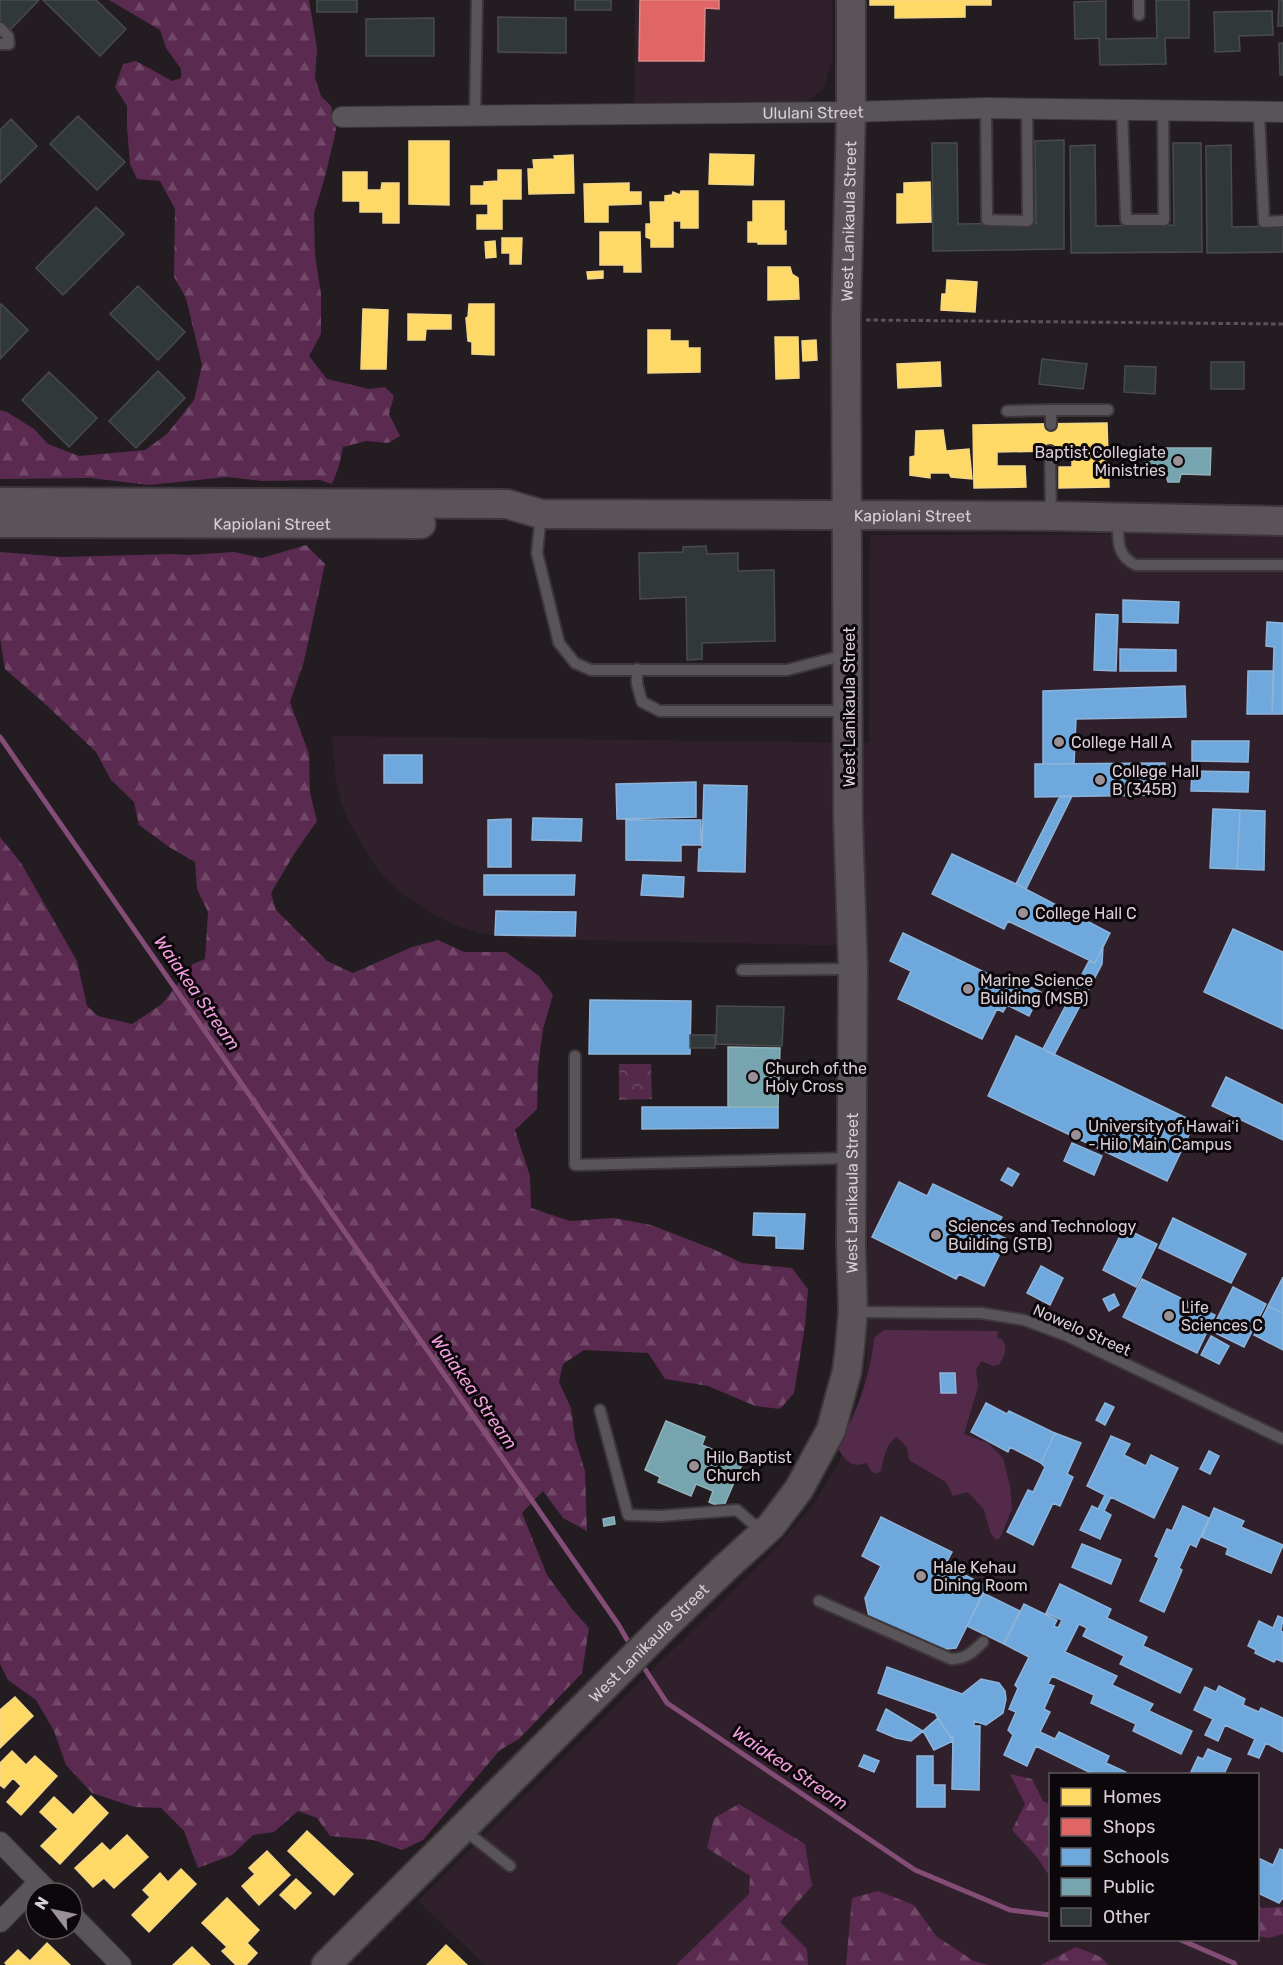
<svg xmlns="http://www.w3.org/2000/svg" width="1283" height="1965" font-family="Rubik,sans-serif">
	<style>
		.built { fill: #30202c; fill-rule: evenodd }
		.forest { fill: url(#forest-firs) }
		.park { fill: url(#park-crowns) }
		.garden { fill: #532a4a }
		.homes { fill: #ffd966; stroke: #f3d687; stroke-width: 1.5 }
		.shops { fill: #e06666; stroke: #de8687; stroke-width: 1.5 }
		.schools { fill: #6fa8dc; stroke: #8eb4da; stroke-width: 1.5 }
		.public { fill: #76a5af; stroke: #93b2ba; stroke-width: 1.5 }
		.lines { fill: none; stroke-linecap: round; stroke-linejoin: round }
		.stream { stroke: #834d76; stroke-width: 5 }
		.building { fill: #313839; stroke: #4a4a4c; stroke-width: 1.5 }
		.lane-casing { stroke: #3d373b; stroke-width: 14 }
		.street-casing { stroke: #3d373b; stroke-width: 22 }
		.secondary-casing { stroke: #3d373b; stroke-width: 32 }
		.path { stroke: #595357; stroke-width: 3; stroke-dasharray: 4.5 3; stroke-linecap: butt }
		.lane { stroke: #585457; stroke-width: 10 }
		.street { stroke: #585457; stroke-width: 20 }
		.secondary { stroke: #5a5358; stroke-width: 28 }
		.poi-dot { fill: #999196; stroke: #0c070a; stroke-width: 2 }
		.labels { text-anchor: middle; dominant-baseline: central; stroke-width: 6; stroke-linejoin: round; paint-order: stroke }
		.street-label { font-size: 16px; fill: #d8cfd5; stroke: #0c070a }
		.poi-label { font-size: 16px; fill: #d8cfd5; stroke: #0c070a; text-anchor: start }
		.water-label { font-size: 18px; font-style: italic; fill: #f29ede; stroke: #0c070a }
	</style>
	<defs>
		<pattern id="forest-firs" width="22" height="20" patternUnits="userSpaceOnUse" patternTransform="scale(1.5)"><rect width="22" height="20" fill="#5a2a50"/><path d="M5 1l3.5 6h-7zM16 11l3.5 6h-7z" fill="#714868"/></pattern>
		<pattern id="park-crowns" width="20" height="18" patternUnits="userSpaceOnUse" patternTransform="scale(1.5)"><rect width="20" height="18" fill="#532a4a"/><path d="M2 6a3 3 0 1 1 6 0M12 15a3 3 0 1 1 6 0" fill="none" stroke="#6b4863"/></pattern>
	</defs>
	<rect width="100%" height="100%" fill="#231d22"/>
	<path class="built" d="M635,0H832L833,57L824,88L805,103L635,107Z
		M1283,534V1965H485L418,1901L768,1556L814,1504L841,1458L859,1408L867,1358L869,946L529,939L484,934L463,928L442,919L404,895L387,880L373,863L350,824L341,803L336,781L332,736L869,743L870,535ZM1050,1774H1258V1940H1050Z"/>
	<path class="forest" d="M109,0H309L317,48L315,78L321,96L331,106L336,130L325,177L314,213L315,255L321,294V334L309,356L327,379L369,389L385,387L394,396L389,414L400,436L388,443L366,441L343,447L339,466L332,484L320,480L263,481L227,477L149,485L90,478L0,479V410L7,412L34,429L48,444L79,456L145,450L167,434L194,400L202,365L186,298L174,277L175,209L160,181L137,179L130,164L127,127V106L115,87L123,64L136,61L172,81L181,78V69L166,48L160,30Z
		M306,545L325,564L304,661L290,702L309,754L310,793L317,821L294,854L271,893L276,910L327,961L353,973L412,947L438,940L464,952H506L539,976L553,995L543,1029L538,1068L537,1109L515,1130L530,1176L531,1208L570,1221L614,1218L651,1225L713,1249L742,1263L792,1268L808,1289L805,1326L794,1393L780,1409L755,1406L708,1386L665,1379L648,1353L584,1350L563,1364L559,1382L571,1408L575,1439L585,1471L587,1531L563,1518L543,1491L522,1513L547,1575L572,1609L589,1628L582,1673L519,1739L500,1750L423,1840L402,1850L373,1840L330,1836L317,1818L298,1811L274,1832L253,1835L232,1855L198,1868L184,1831L161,1808L134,1807L92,1793L66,1765L54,1731L36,1700L8,1680L0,1664V837L21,863L77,961L87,1006L98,1016L132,1024L162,1004L193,964L205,959L208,912L197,889L195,862L169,847L139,825L134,802L111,780L96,752L43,702L5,669L0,638V552L63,557L173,554L188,555L234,552L262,558Z
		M1010,1774L1032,1779L1043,1801L1050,1804V1877L1037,1857L1012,1830L1025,1804Z
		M739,1804L805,1844L812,1886L780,1922L807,1949L808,1965H676L749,1894L750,1876L707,1848L714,1818Z
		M878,1891L914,1905L936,1936L974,1961L989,1965H846L852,1898Z
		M1258,1905L1263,1908L1283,1907V1934L1269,1938L1258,1936Z
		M1076,1947L1101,1957L1108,1965H1041Z"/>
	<path class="park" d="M619,1064H651L652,1099L619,1100Z"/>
	<path class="garden" d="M884,1330L998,1331L997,1338L1002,1339C1008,1349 1005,1355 999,1365L993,1366L982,1361L976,1369L978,1387L964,1434L988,1443L1003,1458L1010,1486L1012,1509L1000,1538L996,1540L990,1532L984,1510L968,1492L953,1496L946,1482L909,1460L907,1447L897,1437C885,1444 884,1459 881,1471L876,1474L870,1470L867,1463C851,1468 847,1462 838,1449C855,1413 871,1378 874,1338Z"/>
	<path class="homes" d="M870,0H991V5H965V17L895,18V5H870Z
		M409,141H449V205L409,204Z
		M710,154L754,155L753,185L709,184Z
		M573,155L574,193L529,194L528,169H534L533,160L555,159L554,156Z
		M498,170H521V199H502V229H477V215H488V204H471V186H484V182L498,181Z
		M343,172H367V190H381L382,183H399V223H383V212H360V201H343Z
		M930,182L931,222L897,223V194H904V183Z
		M629,183V192H641V204L608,205V222H585L584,184Z
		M681,191H698V228H681V221H673V247H651V239L646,237V224H651L650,202H665V196L672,195L673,192L680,195Z
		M753,201H784V232L786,231V244H758V242H748V222H753Z
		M600,232H640L641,272H624V265H600Z
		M502,238H522L521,264H510V253H502Z
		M495,241L496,257L486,258L485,242Z
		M768,267H790L792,274L798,278L799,299L768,300Z
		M603,271V278L588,279L587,272Z
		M947,280L977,282L975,312L941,310L942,294H946Z
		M469,304H494V355L472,354V342L468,341L466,318L468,317Z
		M363,309L388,310L386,369H361Z
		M408,314L451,315V329H426L425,340H408Z
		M648,330H670V341H688V348H700V372L648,373Z
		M775,337H798L799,378L776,379Z
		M816,340L817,360L803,361L802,341Z
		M940,362L941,386L898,388L897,364Z
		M1107,423L1109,487L1059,488V467H1072V451H1050L997,452V466H1025L1026,487L974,488L973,425Z
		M943,430L946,451L969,449L972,479L951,477L949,473H930V478L910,475V457L915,456L916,431Z
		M15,1697L33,1716L0,1748V1710Z
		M12,1751L26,1765L35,1756L57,1776L21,1815L7,1802L21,1786L13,1778L4,1788L0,1785V1763Z
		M91,1796L108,1813L60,1864L41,1846L58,1829L40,1812L54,1797L73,1815Z
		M307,1831L353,1874L334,1895L288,1851Z
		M127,1835L148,1857L114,1888L104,1878L93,1887L75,1868L102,1843L110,1851Z
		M267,1851L290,1875L259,1905L242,1886L255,1874L249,1868Z
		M181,1869L196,1884L149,1932L132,1915L150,1897L143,1890L160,1873L168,1882Z
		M296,1879L311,1893L295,1909L280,1895Z
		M227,1898L259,1930L247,1943L257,1953L246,1965H236L222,1951L227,1947L202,1923Z
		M47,1943L70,1965H7L5,1963L18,1950L30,1961Z
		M446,1945L467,1965H427Z
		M192,1947L210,1965H173Z"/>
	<path class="shops" d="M640,0H719V9L705,8L704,61H639Z"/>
	<path class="schools" d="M1123,600L1179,602L1178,623L1123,622Z
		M1096,614L1118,615L1116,671L1094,670Z
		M1267,622L1283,623V714H1272L1274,647L1266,646Z
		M1120,649L1176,650V671H1120Z
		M1248,671H1274L1272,714H1247Z
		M1185,686L1186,717L1076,719L1074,764H1043V691Z
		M1192,741H1249L1248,762L1192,761Z
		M384,755H422V783H384Z
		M1165,763V795L1035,797V764Z
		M1192,771L1249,772L1248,792L1191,791Z
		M696,782V817L617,819L616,784Z
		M704,785L747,786L745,872L698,871L699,849H702Z
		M1060,796H1072L1026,889L1016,884Z
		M1213,809L1240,810L1237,869L1210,868Z
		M1240,810L1265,811L1264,870L1237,869Z
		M533,818L582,819L581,841L532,840Z
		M511,819V867H488V820Z
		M626,820H701V845H681V861L626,860Z
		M952,854L1016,884L1110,933L1095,963L1008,921L1004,929L932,894Z
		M484,875H575L574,895H484Z
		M643,875L684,877L683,897L641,895Z
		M496,911L576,912L575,936L495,935Z
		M1233,929L1283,952V1029L1204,992Z
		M903,933L1013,986L1016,980L1041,992L1029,1016L1007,1005L1003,1012L997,1009L982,1039L898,999L911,971L890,961Z
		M1103,946L1102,964L1054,1055L1043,1049L1089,961L1095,963Z
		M590,1000L691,1001L690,1054H589Z
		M1016,1036L1195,1122L1167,1181L988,1096Z
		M1226,1077L1283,1105V1140L1212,1106Z
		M642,1107H778V1128L642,1129Z
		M1072,1143L1102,1156L1094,1175L1064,1161Z
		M1008,1168L1019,1174L1012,1186L1001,1180Z
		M899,1182L927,1196L933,1184L1002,1217L994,1233L1007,1239L984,1286L959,1274L956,1279L872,1237Z
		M754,1213L805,1214L803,1249L776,1248V1236L753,1235Z
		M1173,1218L1246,1254L1231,1283L1159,1248Z
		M1124,1228L1157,1244L1136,1287L1103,1270Z
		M1041,1266L1063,1278L1050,1305L1027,1293Z
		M1283,1277V1313L1268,1306Z
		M1142,1279L1215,1315L1197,1353L1123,1317Z
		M1233,1287L1266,1304L1244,1347L1211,1331Z
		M1114,1294L1119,1305L1109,1311L1103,1299Z
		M1268,1306L1283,1313V1350L1254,1335Z
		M1211,1336L1229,1346L1219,1364L1201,1355Z
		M940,1373H955L956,1393H941Z
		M986,1403L1007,1414L1009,1411L1055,1433L1041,1463L1010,1447L1008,1452L971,1432Z
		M1105,1403L1114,1407L1105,1425L1096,1420Z
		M1055,1433L1081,1443L1067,1474L1073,1477L1060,1506L1053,1503L1033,1545L1007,1532L1028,1490L1033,1492L1045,1467L1041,1463Z
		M1111,1436L1130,1444L1124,1455L1146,1466L1151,1455L1178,1468L1154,1518L1111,1497L1104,1511L1111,1515L1100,1539L1080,1530L1092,1506L1098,1509L1105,1495L1087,1486Z
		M1209,1451L1219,1456L1210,1474L1200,1469Z
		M1183,1506L1209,1518L1196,1547L1190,1544L1179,1568L1182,1570L1164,1612L1140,1601L1159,1558L1155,1556L1167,1529L1172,1531Z
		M1214,1508L1244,1521L1241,1527L1283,1545L1271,1573L1226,1554L1228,1548L1202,1537Z
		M881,1517L952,1552L945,1565L987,1586L956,1648L936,1650L869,1617L865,1598L881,1566L862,1556Z
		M1082,1544L1121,1560L1111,1584L1072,1567Z
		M1060,1584L1111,1609L1107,1618L1147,1637L1143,1646L1192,1669L1180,1693L1120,1664L1124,1656L1083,1636L1087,1628L1079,1624L1065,1652L1117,1676L1112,1685L1153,1704L1149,1711L1192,1731L1181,1754L1133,1731L1136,1724L1091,1703L1094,1695L1052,1676L1048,1684L1054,1686L1044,1709L1050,1712L1040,1732L1055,1739L1059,1732L1109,1756L1106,1763L1126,1772L1125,1774H1090L1091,1773L1036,1746L1027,1766L1004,1755L1013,1735L1008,1730L1016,1712L1009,1709L1018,1688L1015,1685L1029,1657L1004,1644L1024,1604L1057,1620L1054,1626L1058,1628L1062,1620L1046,1613Z
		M983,1593L1020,1611L1004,1644L967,1626Z
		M1278,1616L1283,1618L1281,1631L1283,1632V1662L1276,1659L1274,1662L1255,1653L1256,1650L1248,1646L1259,1621L1273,1628Z
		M887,1667L962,1694L981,1679L999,1683L1005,1691L1006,1699L1003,1713L986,1725L974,1721V1726H980L979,1790L952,1789L953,1737L951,1738L936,1715L937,1714L878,1693Z
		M1219,1686L1245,1699L1243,1705L1259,1712L1261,1708L1283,1718V1752L1266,1743L1259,1758L1248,1754L1255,1739L1225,1725L1218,1741L1205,1735L1213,1719L1194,1710L1205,1687L1216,1692Z
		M886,1709L923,1731L911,1741L896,1738L877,1730Z
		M938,1718L953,1741L934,1750L923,1731Z
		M1208,1749L1231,1759L1224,1774H1190L1198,1757L1203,1759Z
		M864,1755L879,1761L874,1772L859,1766Z
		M917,1756H933V1785H945V1807H917Z
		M1280,1849L1283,1850V1898L1279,1903L1258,1893V1858L1273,1865Z"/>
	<path class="public" d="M1145,448H1211L1210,475L1181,474L1179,482H1168L1166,475L1146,476Z
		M728,1047L780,1048L778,1107H728Z
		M666,1421L705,1437L702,1445L743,1462L723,1508L709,1502L713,1491L696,1484L691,1496L658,1482L660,1477L645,1470Z
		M614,1517L615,1524L604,1526L603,1519Z"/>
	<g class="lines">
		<path class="stream" d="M0,737L618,1624L632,1648
			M641,1663L667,1703L915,1870L1010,1910L1050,1915
			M1181,1940L1234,1963L1235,1965"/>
	</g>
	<path class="building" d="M0,0H39L8,32L0,24Z
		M43,0H96L126,29L100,56Z
		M317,0H357V12H317Z
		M575,0H611V10H575Z
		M1156,0H1189V38H1165L1166,64L1100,65L1099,38L1075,39L1074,2L1106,1V39L1157,38Z
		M1279,0H1283V26H1278Z
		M1272,11L1273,35L1239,36L1240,51L1215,52L1214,12Z
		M498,17L566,18V53L498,52Z
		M434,18V56H366V19Z
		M1279,43H1283V75H1280Z
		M78,116L125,162L97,190L50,144Z
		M11,119L37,146L0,183V130Z
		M1064,140V249L933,251L932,143H957L958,224L1036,223L1035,141Z
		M1173,143H1201L1202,252L1071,253L1070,146L1095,145L1096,226L1174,225Z
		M1231,145L1232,227L1283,226V252L1207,253L1206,146Z
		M96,207L124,234L63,295L36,268Z
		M138,286L185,332L158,360L110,314Z
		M1,304L28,330L0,359V305Z
		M1042,359L1087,364L1083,389L1039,384Z
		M1211,362H1244V389H1211Z
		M1125,366L1156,367L1155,394L1124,392Z
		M158,371L185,398L136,448L109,421Z
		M49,372L97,418L69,447L22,400Z
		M706,546L707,554L738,553V571L774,570L775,641L702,643V659L687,660L686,597L640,599L639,553L683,552V547Z
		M717,1006L784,1007L782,1046L716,1044Z
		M690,1035H715V1048H690Z"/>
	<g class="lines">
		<g class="lane-casing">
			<path id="lane" d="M1139,15V0
				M0,28L8,36L9,44H0
				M986,108L987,220L1028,221L1027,108
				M1122,110L1126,220H1164L1163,110
				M1259,113L1264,222L1283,221
				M475,116L477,0
				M1051,410H1108
				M1007,411L1051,410V425
				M1050,451L1051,516
				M541,514L537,553L559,643L575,663L591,670H787L845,655
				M1118,520C1118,539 1116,556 1136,565H1283
				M637,669V684L642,702L660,711H845
				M742,970L853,969
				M575,1056V1165L852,1158
				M853,1312L981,1313L1024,1320L1065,1335L1283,1439
				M600,1410L628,1515L660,1516L737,1510L753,1524L765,1526
				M819,1601L951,1659C966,1659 973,1652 983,1642
				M463,1829L510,1866"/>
		</g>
		<g class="street-casing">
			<g id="street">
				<path id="s1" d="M342,117L851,112L986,108L1283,112"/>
				<path d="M0,1842L50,1893"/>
				<path d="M72,1915L121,1965"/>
				<path d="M0,1922L39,1882"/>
			</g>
		</g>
		<g class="secondary-casing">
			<g id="secondary">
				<path id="s2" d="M0,502L507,504L541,514L1051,516L1283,521"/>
				<path id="s3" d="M0,523L421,524"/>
				<path id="s4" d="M326,1965L671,1620L724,1569L771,1526L799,1489L831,1430L847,1371L850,1346L853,1311L851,1245L853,969L848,818L846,319L851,112V0"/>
			</g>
		</g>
		<path class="path" d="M866,320L1283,324"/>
		<use href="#lane" class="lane"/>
		<use href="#street" class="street"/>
		<use href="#secondary" class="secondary"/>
	</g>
	<g class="poi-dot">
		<circle cx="1178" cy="461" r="6"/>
		<circle cx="1059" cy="742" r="6"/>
		<circle cx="1100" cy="780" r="6"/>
		<circle cx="1023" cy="913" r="6"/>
		<circle cx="968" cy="989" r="6"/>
		<circle cx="753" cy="1077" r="6"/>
		<circle cx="1076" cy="1135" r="6"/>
		<circle cx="936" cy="1235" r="6"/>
		<circle cx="1169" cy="1316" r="6"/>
		<circle cx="694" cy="1466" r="6"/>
		<circle cx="921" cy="1576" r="6"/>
	</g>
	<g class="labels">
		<g class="street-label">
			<text stroke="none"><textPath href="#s1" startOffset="471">Ululani Street</textPath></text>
			<text stroke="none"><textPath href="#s4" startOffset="1950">West Lanikaula Street</textPath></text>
			<text stroke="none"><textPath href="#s2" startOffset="914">Kapiolani Street</textPath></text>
			<text stroke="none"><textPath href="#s3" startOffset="272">Kapiolani Street</textPath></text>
			<text transform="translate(849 707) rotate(-90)">West Lanikaula Street</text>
			<text stroke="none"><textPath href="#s4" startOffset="978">West Lanikaula Street</textPath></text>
			<text transform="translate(1082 1330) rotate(24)">Nowelo Street</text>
			<text stroke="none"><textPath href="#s4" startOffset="456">West Lanikaula Street</textPath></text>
		</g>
		<g class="poi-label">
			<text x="1166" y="452" text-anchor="end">Baptist Collegiate<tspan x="1166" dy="18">Ministries</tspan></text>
			<text x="1071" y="742">College Hall A</text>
			<text x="1112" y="771">College Hall<tspan x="1112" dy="18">B (345B)</tspan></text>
			<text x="1035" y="913">College Hall C</text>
			<text x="980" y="980">Marine Science<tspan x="980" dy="18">Building (MSB)</tspan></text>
			<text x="765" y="1068">Church of the<tspan x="765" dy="18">Holy Cross</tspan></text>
			<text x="1088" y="1126">University of Hawaiʻi<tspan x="1088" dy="18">- Hilo Main Campus</tspan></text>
			<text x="948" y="1226">Sciences and Technology<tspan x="948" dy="18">Building (STB)</tspan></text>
			<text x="1181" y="1307">Life<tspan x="1181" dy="18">Sciences C</tspan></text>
			<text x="706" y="1457">Hilo Baptist<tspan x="706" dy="18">Church</tspan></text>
			<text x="933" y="1567">Hale Kehau<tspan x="933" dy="18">Dining Room</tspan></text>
		</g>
		<g class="water-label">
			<text transform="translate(197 993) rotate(55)">Waiakea Stream</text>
			<text transform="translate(474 1392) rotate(55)">Waiakea Stream</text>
			<text transform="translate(790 1768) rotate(34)">Waiakea Stream</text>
		</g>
	</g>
	<rect x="1049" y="1773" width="210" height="168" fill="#0c070a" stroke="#5e575b" stroke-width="1.5"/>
	<rect x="1061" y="1788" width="30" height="18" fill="#ffd966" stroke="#5e575b" stroke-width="1.5"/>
	<text x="1103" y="1803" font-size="18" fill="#d8cfd5">Homes</text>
	<rect x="1061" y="1818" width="30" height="18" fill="#e06666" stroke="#5e575b" stroke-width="1.5"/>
	<text x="1103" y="1833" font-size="18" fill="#d8cfd5">Shops</text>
	<rect x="1061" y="1848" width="30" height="18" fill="#6fa8dc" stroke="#5e575b" stroke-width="1.5"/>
	<text x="1103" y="1863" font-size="18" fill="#d8cfd5">Schools</text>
	<rect x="1061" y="1878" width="30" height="18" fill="#76a5af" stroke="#5e575b" stroke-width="1.5"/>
	<text x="1103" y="1893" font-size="18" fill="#d8cfd5">Public</text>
	<rect x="1061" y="1908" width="30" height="18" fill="#313839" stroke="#5e575b" stroke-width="1.5"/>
	<text x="1103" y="1923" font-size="18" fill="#d8cfd5">Other</text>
	<g transform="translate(54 1911) rotate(302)"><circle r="28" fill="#0c070a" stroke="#5e575b" stroke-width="1.5"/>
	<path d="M0-4.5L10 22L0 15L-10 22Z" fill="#999196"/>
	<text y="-9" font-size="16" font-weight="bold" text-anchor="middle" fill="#d8cfd5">N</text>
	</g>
</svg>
